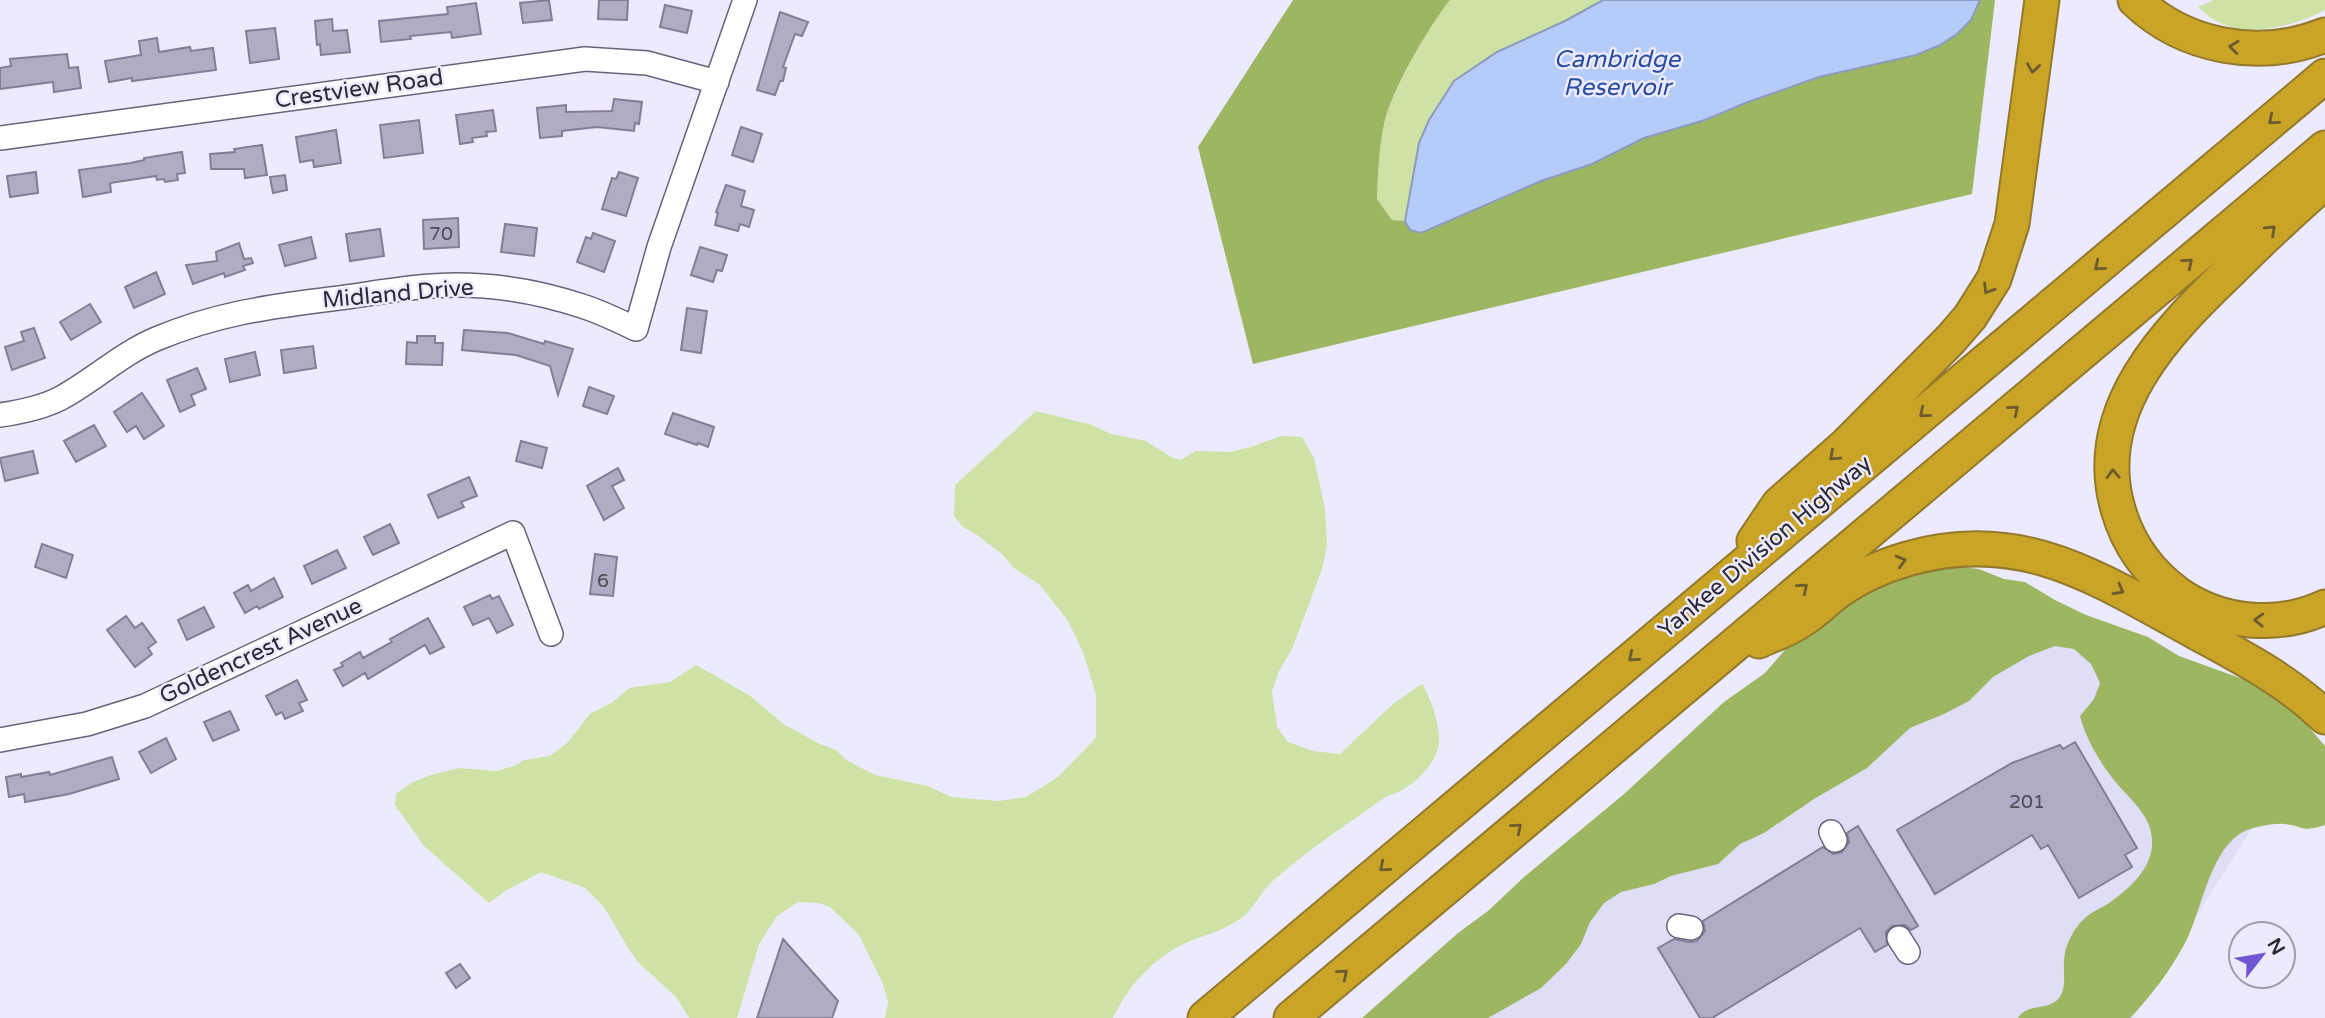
<svg xmlns="http://www.w3.org/2000/svg" width="2325" height="1018" font-family="'Varela Round',sans-serif">
	<style>
		.built { fill: #e0ddf7 }
		.green { fill: #cde2a4 }
		.forest { fill: #9cb662 }
		.water { fill: #b5ccf9; stroke: #8c9bbe; stroke-width: 2 }
		.building { fill: #aeadc5; stroke: #807f96; stroke-width: 2 }
		.lines { fill: none; stroke-linecap: round; stroke-linejoin: round }
		.minor-casing { stroke: #666379; stroke-width: 26 }
		.highway-casing { stroke: #93792b; stroke-width: 37 }
		.minor { stroke: #fff; stroke-width: 23 }
		.highway { stroke: #caa426; stroke-width: 33 }
		.oneway { stroke: #6b5b2e }
		.labels { text-anchor: middle; dominant-baseline: central; stroke-width: 5; stroke-linejoin: round; paint-order: stroke }
		.number-label { font-size: 19px; fill: #4c4b58 }
		.street-label { font-size: 23px; fill: #2c2a34; stroke: #eceafe }
		.water-label { font-size: 24px; font-style: italic; fill: #294da2; stroke: #eceafe }
	</style>
	<rect width="100%" height="100%" fill="#eceafe"/>
	<path class="built" d="M2028,616L2295,760L2132,1018H1428Z"/>
	<path class="green" d="M1450,0H1603L1565,21L1497,52L1454,81L1429,120L1413,171L1405,221L1392,220L1377,199C1378,175 1379,148 1384,124C1391,92 1429,26 1450,0Z
		M2214,0H2325V10C2294,26 2252,37 2220,23C2212,20 2205,13 2198,7Z
		M1036,411L1092,425L1111,434L1146,441L1171,457L1181,460L1196,451L1230,452L1251,447L1281,436L1302,437L1314,458L1325,509L1327,546L1322,569L1292,649L1279,671L1272,691L1277,727L1288,742L1313,751L1340,754L1394,703L1422,684C1431,698 1443,732 1438,748C1432,770 1408,791 1387,796C1349,823 1310,848 1275,879C1262,890 1255,906 1244,916C1228,929 1205,935 1186,943C1154,957 1127,987 1113,1018H885L888,1002L883,984L859,935L830,907L819,903L798,902L777,916L759,944L737,1018H689L676,997L639,963L630,951L604,907L585,888L541,872L505,891L489,903L424,846L395,805L396,794L413,782L431,775L459,768L497,771L516,765L524,760L550,756L568,742L590,714L613,702L629,688L670,682L696,665L749,695L785,725L820,744L836,750L846,760L875,775L928,786L951,797L998,801L1026,797L1058,777L1096,738V695L1083,652L1068,621L1040,585L1014,568L1003,555L977,535L963,527L954,516L955,485Z"/>
	<path class="forest" d="M1293,0H1450C1429,26 1391,91 1384,124C1379,148 1378,175 1377,199L1392,220L1405,221L1410,230L1444,223L1541,181L1592,164L1644,138L1705,120L1748,102L1819,77L1916,55L1940,45L1957,34L1971,20L1980,0H1995L1972,194L1253,364L1198,147Z
		M1952,566L1979,569L2004,579L2025,582L2055,600L2086,615L2148,637L2179,656L2251,682L2276,695L2295,711L2325,746V825C2300,833 2305,826 2284,824C2274,823 2256,827 2247,830C2209,846 2202,914 2184,945C2169,972 2151,996 2130,1018H2018C2027,1003 2049,1011 2059,998C2067,988 2063,973 2064,962C2064,947 2073,929 2084,919C2090,913 2099,909 2106,905C2134,886 2163,859 2148,823C2142,809 2128,796 2118,785C2102,766 2086,740 2080,716L2094,699L2100,683L2091,664L2074,649L2055,646L2029,656L1993,677L1969,701L1944,714L1910,728L1867,768L1814,799L1764,833L1740,844L1718,864L1671,876L1654,884L1621,892L1604,903L1590,922L1581,944L1566,964L1541,988L1488,1018H1362L1458,933L1488,911L1524,877L1624,794L1724,702L1765,673L1790,644L1844,601L1897,577Z"/>
	<path class="water" d="M1603,0H1980L1971,20L1957,34L1940,45L1916,55L1819,77L1748,102L1705,120L1644,138L1592,164L1541,181L1421,233L1410,230L1405,221L1419,143L1429,120L1454,81L1497,52L1565,21Z"/>
	<path class="building" d="M549,0L552,20L523,23L520,3Z
		M599,0H628L627,20L598,19Z
		M476,3L481,34L452,38L451,32L410,36L411,39L381,42L379,21L448,14L447,7Z
		M665,5L692,11L687,33L660,27Z
		M780,12L808,22L802,36L795,34L783,67L786,68L783,81H780L775,95L757,90Z
		M332,19L333,31L347,30L350,52L321,55L320,44L317,45L315,21Z
		M275,28L279,59L250,63L246,31Z
		M157,38L159,52L190,47L191,51L213,48L216,70L132,81V78L109,82L105,61L141,55L139,41Z
		M67,54L69,68L78,67L81,88L54,92L53,82L0,89V68L11,66L10,59Z
		M614,99L642,102L639,124L635,123L634,131L597,127L562,131V136L540,138L537,108L566,105V112L612,111Z
		M493,110L496,131L486,132L487,136L472,138L473,142L460,144L456,115Z
		M419,120L423,153L384,158L380,125Z
		M741,127L762,134L753,162L732,155Z
		M336,130L341,163L314,167L313,160L300,162L296,137Z
		M262,145L267,175L245,178L244,169H211L210,154L235,152L234,149Z
		M182,152L185,173L177,174L178,180L165,182L164,179L157,180L156,176L110,183L111,192L83,197L79,170L131,163L144,160V158Z
		M36,172L38,193L10,197L7,176Z
		M619,172L638,178L626,216L602,209L612,178L616,179Z
		M285,175L287,190L273,193L270,177Z
		M726,185L745,191L741,206L754,210L749,227L740,224L738,231L715,225L718,213L716,212Z
		M458,218L459,247L424,249L423,220Z
		M505,224L537,228L534,256L501,252Z
		M380,229L384,256L350,261L346,234Z
		M593,233L615,241L604,272L577,262L586,237L591,239Z
		M311,237L316,258L285,266L279,245Z
		M239,243L244,259L251,258L253,263L243,266L245,270L225,277L224,273L193,284L186,265L217,261L216,252Z
		M700,247L727,255L722,271L717,270L713,282L691,275Z
		M156,272L165,294L134,308L125,287Z
		M90,304L101,322L71,340L60,322Z
		M687,308L707,311L701,353L681,350Z
		M34,328L45,358L12,370L5,347L24,341L21,332Z
		M464,330L508,333L544,344L545,341L573,349L558,395L550,366L516,355L462,350Z
		M417,336H435V343H443L442,365L406,364L407,342L417,343Z
		M313,346L316,368L284,373L281,350Z
		M255,352L260,375L230,382L225,359Z
		M197,368L206,389L191,395L195,405L180,412L167,380Z
		M589,387L614,396L607,414L583,406Z
		M142,393L164,426L144,439L136,426L127,432L114,412Z
		M673,413L714,427L708,447L698,443L697,445L665,434Z
		M94,425L106,446L76,462L64,441Z
		M521,441L547,448L542,468L516,461Z
		M33,451L38,473L5,481L0,458Z
		M618,468L624,480L612,486L624,508L604,520L587,486Z
		M469,477L477,496L461,502L464,507L438,518L428,495Z
		M390,524L399,543L373,555L364,537Z
		M42,544L73,555L66,578L35,567Z
		M337,550L346,568L312,584L304,566Z
		M595,554L617,557L613,596L590,594Z
		M274,578L283,597L259,609L257,606L245,613L234,593L248,585L251,591Z
		M490,595L492,599L499,596L513,625L497,633L489,618L473,625L464,607Z
		M204,607L214,627L187,640L178,620Z
		M126,616L135,628L142,623L156,642L148,648L152,654L135,667L107,630Z
		M428,618L444,647L430,654L425,645L368,679L365,673L343,686L334,670L343,666L341,663L360,652L363,658L392,642L390,639Z
		M297,680L307,700L299,703L303,711L285,719L282,712L276,715L266,696Z
		M230,711L239,730L213,741L204,722Z
		M166,738L176,759L151,773L139,752Z
		M2075,742L2137,848L2125,855L2132,867L2079,898L2048,845L2041,849L2032,835L1935,894L1897,830L2012,763L2060,745L2063,749Z
		M112,757L119,779L69,794L25,802L24,794L9,797L6,777L21,774V777L49,772L50,775Z
		M1858,826L1918,926L1911,930L1905,925L1892,926L1886,932L1887,945L1875,952L1860,928L1712,1018H1700L1658,948L1674,939L1689,942L1697,941L1705,931L1703,921L1823,847L1833,854L1842,852L1849,842L1847,833Z
		M783,939L838,1001L832,1018H757Z
		M460,964L470,978L456,988L446,973Z"/>
	<g class="lines">
		<g class="minor-casing">
			<path id="minor" d="M0,138L585,59L647,63L717,82
				M0,415C21,412 42,408 61,398C94,380 121,354 156,339C216,314 266,307 331,299C372,294 415,285 457,285C499,285 543,293 582,306C601,312 619,321 636,329L659,247L745,0
				M0,740L87,724L145,706L513,533L551,634
				M1831,832L1835,840
				M1679,926L1691,928
				M1899,938L1908,952"/>
		</g>
		<g class="highway-casing">
			<path id="highway" d="M2135,0C2185,48 2261,61 2325,35
				M2325,182C2293,210 2262,239 2232,269C2167,331 2089,410 2118,509C2128,544 2149,573 2178,594C2221,624 2278,629 2325,607
				M1754,541L1779,504L1847,444L1951,339L1970,317L1994,279L2012,224L2042,0
				M1759,641C1773,634 1790,629 1802,620C1816,611 1827,599 1840,590C1860,576 1883,566 1907,559C2021,526 2097,578 2192,630C2239,656 2286,679 2325,717
				M1205,1018L2325,76
				M1291,1018L2325,148"/>
		</g>
		<use href="#minor" class="minor"/>
		<use href="#highway" class="highway"/>
	</g>
	<defs><path id="oneway-chevron" d="M-2-3.5L2.5 0L-2 3.5" fill="none" stroke-width="1.6" stroke-linecap="round" stroke-linejoin="round" transform="scale(1.75)"/></defs>
	<g class="oneway">
		<use href="#oneway-chevron" transform="translate(2234 47) rotate(-174)"/>
		<use href="#oneway-chevron" transform="translate(2033 68) rotate(98)"/>
		<use href="#oneway-chevron" transform="translate(2273 120) rotate(140)"/>
		<use href="#oneway-chevron" transform="translate(2271 230) rotate(-43)"/>
		<use href="#oneway-chevron" transform="translate(2188 263) rotate(-40)"/>
		<use href="#oneway-chevron" transform="translate(2099 266) rotate(140)"/>
		<use href="#oneway-chevron" transform="translate(1988 289) rotate(121)"/>
		<use href="#oneway-chevron" transform="translate(2014 410) rotate(-40)"/>
		<use href="#oneway-chevron" transform="translate(1924 413) rotate(140)"/>
		<use href="#oneway-chevron" transform="translate(1834 456) rotate(138)"/>
		<use href="#oneway-chevron" transform="translate(2113 474) rotate(-92)"/>
		<use href="#oneway-chevron" transform="translate(1901 561) rotate(-17)"/>
		<use href="#oneway-chevron" transform="translate(1803 588) rotate(-40)"/>
		<use href="#oneway-chevron" transform="translate(2119 590) rotate(29)"/>
		<use href="#oneway-chevron" transform="translate(2259 620) rotate(-178)"/>
		<use href="#oneway-chevron" transform="translate(1633 657) rotate(140)"/>
		<use href="#oneway-chevron" transform="translate(1517 828) rotate(-40)"/>
		<use href="#oneway-chevron" transform="translate(1384 867) rotate(140)"/>
		<use href="#oneway-chevron" transform="translate(1343 974) rotate(-40)"/>
	</g>
	<g class="labels">
		<g class="number-label">
			<text x="441" y="234">70</text>
			<text x="603" y="581">6</text>
			<text x="2027" y="802">201</text>
		</g>
		<g class="street-label">
			<text transform="translate(359 89) rotate(-8)">Crestview Road</text>
			<text transform="translate(398 294) rotate(-5)">Midland Drive</text>
			<text transform="translate(1765 547) rotate(-40)">Yankee Division Highway</text>
			<text transform="translate(261 651) rotate(-25)">Goldencrest Avenue</text>
		</g>
		<g class="water-label">
			<text x="1617" y="59">Cambridge<tspan x="1617" dy="28">Reservoir</tspan></text>
		</g>
	</g>
	<g transform="translate(2262 955) rotate(59)"><circle r="33" fill="#eceafe" stroke="#9f9dad" stroke-width="2"/>
	<path d="M0-5L12 26L0 18L-12 26Z" fill="#7056d0"/>
	<text y="-10" font-size="19" font-weight="bold" text-anchor="middle" fill="#2c2a34">N</text>
	</g>
</svg>
